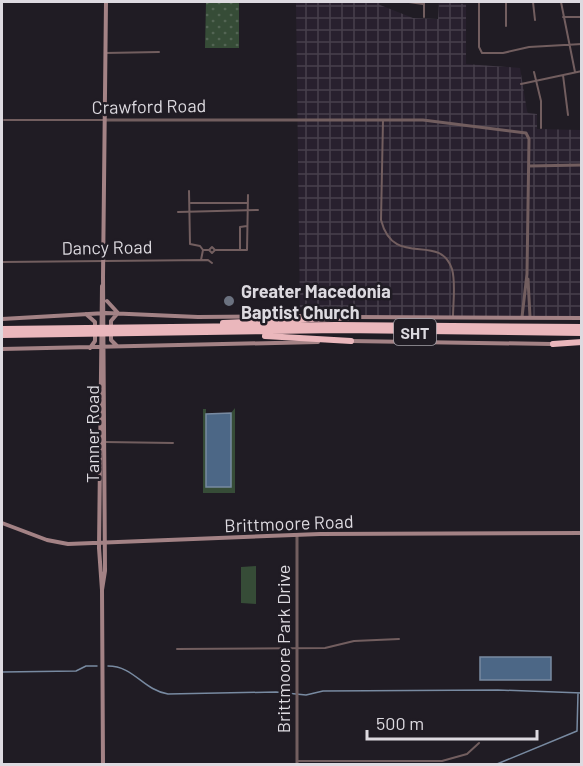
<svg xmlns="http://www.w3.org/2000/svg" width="583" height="766" font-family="Barlow,sans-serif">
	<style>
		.industrial { fill: url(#industrial-grid) }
		.green { fill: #364c37 }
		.park { fill: url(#park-dots) }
		.water { fill: #4c6786; stroke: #788aa1; stroke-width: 1.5 }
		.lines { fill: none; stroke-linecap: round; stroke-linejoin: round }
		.stream { stroke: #788aa1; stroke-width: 1.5 }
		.minor { stroke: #725e5f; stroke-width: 2 }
		.tertiary { stroke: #725e5f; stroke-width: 3 }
		.secondary { stroke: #a38285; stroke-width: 4 }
		.motorway { stroke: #eab7bc; stroke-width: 6 }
		.worship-dot { fill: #6b7280; stroke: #201c24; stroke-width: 2 }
		.labels { text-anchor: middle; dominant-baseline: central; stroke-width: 5; stroke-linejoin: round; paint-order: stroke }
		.shield { fill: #201c24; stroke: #a4a1a8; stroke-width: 1.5 }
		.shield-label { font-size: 16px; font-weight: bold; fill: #dddae0 }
		.street-label { font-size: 18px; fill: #dddae0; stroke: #201c24 }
		.poi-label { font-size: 18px; font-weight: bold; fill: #dddae0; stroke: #201c24; text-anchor: start }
	</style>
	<defs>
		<pattern id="industrial-grid" width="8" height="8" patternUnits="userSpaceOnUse" patternTransform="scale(1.5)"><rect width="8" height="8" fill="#28202e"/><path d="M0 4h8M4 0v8" fill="none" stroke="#47404c"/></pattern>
		<pattern id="park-dots" width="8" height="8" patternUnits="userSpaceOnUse" patternTransform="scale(1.5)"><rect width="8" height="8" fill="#364c37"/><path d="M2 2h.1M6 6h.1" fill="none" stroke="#536554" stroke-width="1.8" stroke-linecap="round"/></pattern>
	</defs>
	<rect width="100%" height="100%" fill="#201c24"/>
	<path class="industrial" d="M296,2H380V5L413,18L438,19L439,2L466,4V64L520,68L527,111L528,113L537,114V129L581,130V318L300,316Z"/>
	<path class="green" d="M235,408V493H203V409H206V487H231V413Z
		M256,566V604L241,603V567Z"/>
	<path class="park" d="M206,2H239V48H205Z"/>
	<path class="water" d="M231,413V487H206V414Z
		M480,657H551V680H480Z"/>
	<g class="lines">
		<path class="stream" d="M108,666C134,666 143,690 168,694L276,692L306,695L323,691L498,690L582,693
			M2,672L76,671L86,666H97
			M497,764L577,731L578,693"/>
		<path class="minor" d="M409,2L423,4
			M424,2V17
			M479,2V47L482,53H503L529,47L582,44
			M533,2L535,20
			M561,2L575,72
			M563,17H582
			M506,26V2
			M105,53L159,52
			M534,72L541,101V128
			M563,75L568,115
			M521,84L582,71
			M4,120H105
			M383,120L381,220C394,270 439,231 452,269C456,283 453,303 453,317
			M189,191L190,244L200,246L203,250
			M191,203H248
			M178,212L258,210
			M212,247L215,250L212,253L209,250Z
			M215,250H247L248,195
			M240,250V227L247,226
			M201,260L203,250H209
			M2,262L208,260L212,263
			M105,442L173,443
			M177,649L325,648L354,641L399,639
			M297,761H442L467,754L479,743"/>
		<path class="tertiary" d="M105,120H423L526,133L529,139L527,274L522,317
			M529,166L582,165
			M528,279L530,317
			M297,764V535"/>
		<path class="secondary" d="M102,286L99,548L102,590L103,764
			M107,301L118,313
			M86,314L95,322V341L90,348
			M354,317L582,318
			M2,319L106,313L198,317L308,316
			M350,341L552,344
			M117,346L111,340V321L117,314
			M2,349L318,342
			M2,523L47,540L68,544L320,534L582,533
			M102,590L105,571L103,277L106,2"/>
		<path class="motorway" d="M223,323L354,317
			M2,329L336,325L582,327
			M2,335L339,330L582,333
			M265,336L351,341
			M553,344L582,342"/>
	</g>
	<circle class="worship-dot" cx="229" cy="301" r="6"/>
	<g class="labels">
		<rect class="shield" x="394" y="319" width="42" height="26" rx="4.5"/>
		<g class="shield-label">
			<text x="415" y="332">SHT</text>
		</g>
		<g class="street-label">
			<text transform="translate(149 106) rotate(-1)">Crawford Road</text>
			<text transform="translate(107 247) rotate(-1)">Dancy Road</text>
			<text transform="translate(92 434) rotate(-90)">Tanner Road</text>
			<text transform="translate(289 523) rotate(-2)">Brittmoore Road</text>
			<text transform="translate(283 649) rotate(-90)">Brittmoore Park Drive</text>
		</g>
		<g class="poi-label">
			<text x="241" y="291">Greater Macedonia<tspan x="241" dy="21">Baptist Church</tspan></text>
		</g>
	</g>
	<rect width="583" height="766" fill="none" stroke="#dddae0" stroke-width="6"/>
	<path d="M367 730v9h170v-9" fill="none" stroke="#dddae0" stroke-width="3"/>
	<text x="376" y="730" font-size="18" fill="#dddae0" stroke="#201c24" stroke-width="4.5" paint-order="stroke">500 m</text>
</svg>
